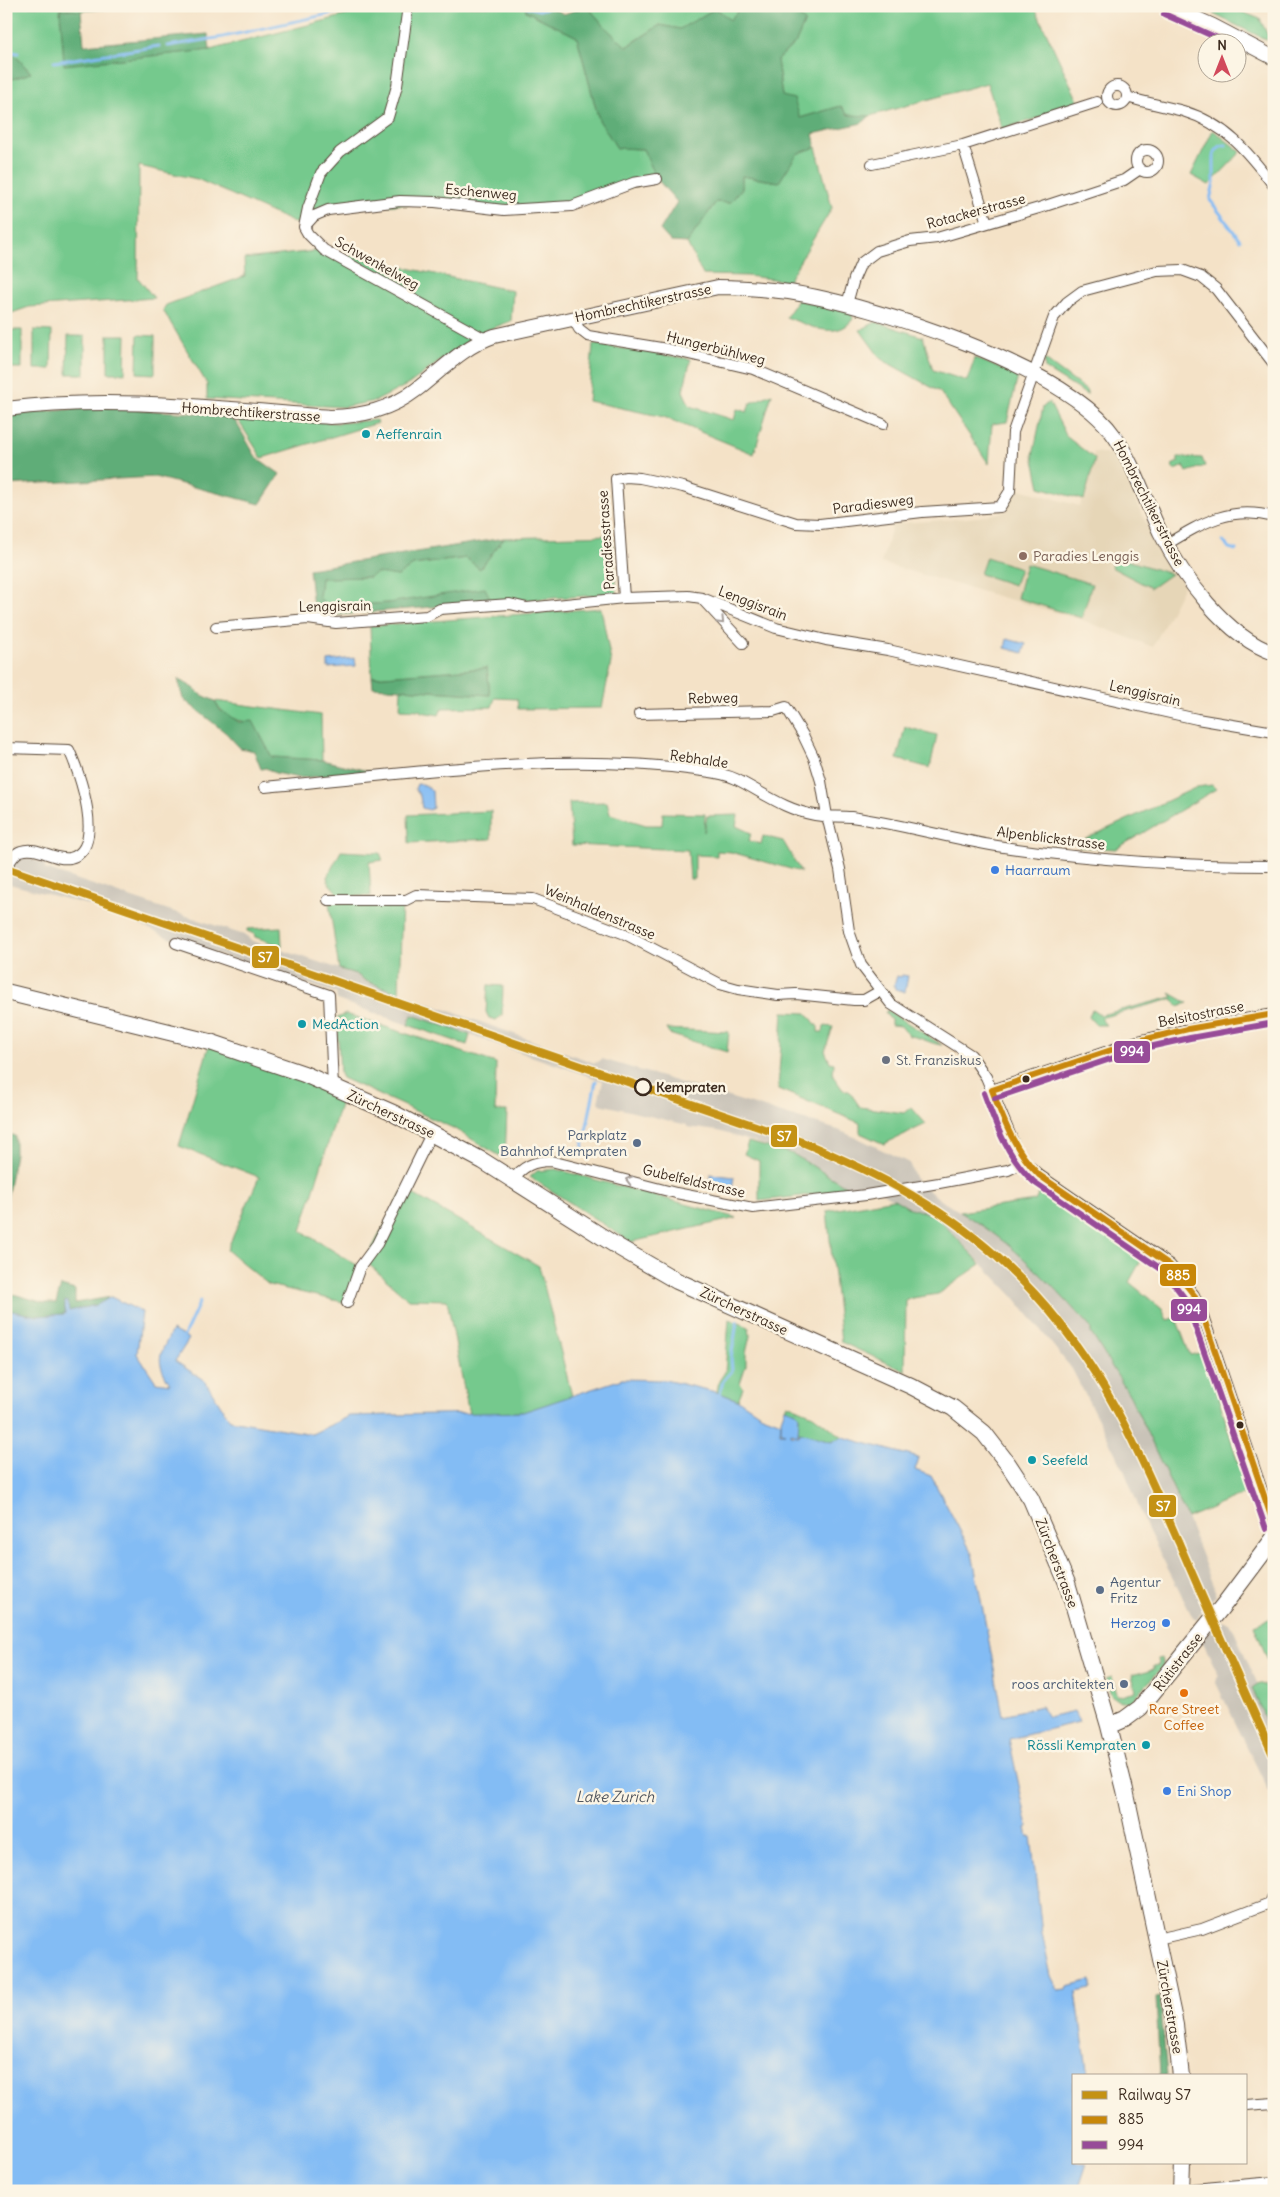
<svg xmlns="http://www.w3.org/2000/svg" width="1280" height="2197" font-family="Delius,sans-serif">
	<style>
		.built { fill: #e6d6b7 }
		.industrial { fill: #c9c3b8 }
		.green { fill: #74c98d; stroke: #587a56 }
		.forest { fill: #5fad78; stroke: #4d6c4b }
		.water { fill: #83bcf4; stroke: #5f7389 }
		.lines { fill: none; stroke-linecap: round; stroke-linejoin: round }
		.stream { stroke: #83bcf4; stroke-width: 3 }
		.street-casing { stroke: #574637; stroke-width: 12 }
		.secondary-casing { stroke: #574637; stroke-width: 16 }
		.primary-casing { stroke: #574637; stroke-width: 18 }
		.street { stroke: #fff; stroke-width: 10 }
		.secondary { stroke: #fff; stroke-width: 14 }
		.primary { stroke: #fff; stroke-width: 16 }
		.bus-1-casing { stroke: #fcf5e5; stroke-width: 10 }
		.bus-2-casing { stroke: #fcf5e5; stroke-width: 10 }
		.bus-1 { stroke: #c88708; stroke-width: 6 }
		.bus-2 { stroke: #974c98; stroke-width: 6 }
		.rail-1-casing { stroke: #fcf5e5; stroke-width: 11 }
		.rail-1 { stroke: #c49214; stroke-width: 8 }
		.oneway { stroke: #a79f9a }
		.culture-dot { fill: #0f9aa8; stroke: #fcf5e5; stroke-width: 2 }
		.education-dot { fill: #8d6e63; stroke: #fcf5e5; stroke-width: 2 }
		.shop-dot { fill: #3f7fe0; stroke: #fcf5e5; stroke-width: 2 }
		.worship-dot { fill: #6b7280; stroke: #fcf5e5; stroke-width: 2 }
		.bus-dot { fill: #3b2a1e; stroke: #fcf5e5; stroke-width: 2 }
		.stop-dot { fill: #fcf5e5; stroke: #3b2a1e; stroke-width: 2.5 }
		.service-dot { fill: #5c6f8a; stroke: #fcf5e5; stroke-width: 2 }
		.food-dot { fill: #e8710a; stroke: #fcf5e5; stroke-width: 2 }
		.labels { text-anchor: middle; dominant-baseline: central; stroke-width: 5; stroke-linejoin: round; paint-order: stroke }
		.street-label { font-size: 14px; fill: #3b2a1e; stroke: #fcf5e5 }
		.culture-label { font-size: 14px; fill: #0d838f; stroke: #fcf5e5; text-anchor: start }
		.education-label { font-size: 14px; fill: #785e54; stroke: #fcf5e5; text-anchor: start }
		.shop-label { font-size: 14px; fill: #366cbe; stroke: #fcf5e5; text-anchor: start }
		.worship-label { font-size: 14px; fill: #5b616d; stroke: #fcf5e5; text-anchor: start }
		.stop-label { font-size: 14px; font-weight: bold; fill: #3b2a1e; stroke: #fcf5e5; text-anchor: start }
		.service-label { font-size: 14px; fill: #4e5e75; stroke: #fcf5e5; text-anchor: end }
		.food-label { font-size: 14px; fill: #c56008; stroke: #fcf5e5 }
		.water-label { font-size: 15px; font-style: italic; fill: #51565e; stroke: #fcf5e5 }
		.line-badge { stroke: #fcf5e5; stroke-width: 2 }
		.badge-label { font-size: 14px; text-anchor: middle; font-weight: bold; fill: #fff }
	</style>
	<rect width="100%" height="100%" fill="#fcf5e5"/>
	<filter id="ink" filterUnits="userSpaceOnUse"><feTurbulence type="fractalNoise" baseFrequency=".02" numOctaves="2"/><feDisplacementMap in="SourceGraphic" scale="10" xChannelSelector="R" yChannelSelector="G"/><feConvolveMatrix kernelMatrix="1 2 1 2 8 2 1 2 1" color-interpolation-filters="sRGB"/></filter>
	<filter id="wash" filterUnits="userSpaceOnUse"><feTurbulence type="fractalNoise" baseFrequency=".0096" numOctaves="4" result="noise"/><feDisplacementMap in="SourceGraphic" scale="20" xChannelSelector="R" yChannelSelector="G"/><feGaussianBlur stdDeviation="1.12" result="paint"/><feColorMatrix in="noise" values="0 0 0 0 0 0 0 0 0 0 0 0 0 0 0 0 0 1.4 0 .05"/><feComposite in="paint" operator="in"/></filter>
	<g filter="url(#wash)">
		<rect width="100%" height="100%" fill="#f4e2c7"/>
		<path class="built" d="M1094,452L1114,455L1158,548L1168,566L1184,585L1153,647L1082,620L881,563L893,524L979,517L1004,512L1013,487L1080,506Z"/>
		<path class="industrial" d="M9,851L45,864V869L247,936L250,940L356,974L366,981L595,1063L602,1059L838,1130L864,1141L909,1163L917,1182L945,1203L977,1221L1028,1260L1052,1285L1091,1328V1333L1130,1396L1187,1518L1217,1596L1210,1601L1219,1620L1230,1622L1274,1721V1802L1215,1681L1219,1676L1202,1640L1211,1629L1204,1614L1202,1610L1197,1620L1193,1618L1147,1528L1124,1470L1072,1369L1013,1296L936,1216L907,1207L873,1188L858,1193L852,1190L793,1154L718,1131L687,1127V1125L600,1104L598,1102L603,1081L412,1015L408,1025L337,1000L336,993L169,938L107,910L6,883V854Z"/>
		<path class="green" d="M6,6H139L81,11L60,9L65,64L210,50L382,6H526V11L577,37L599,120L617,148L643,149L657,179L594,199L504,210L435,202L328,210L304,227L197,179L139,166L138,278L154,298L29,307L6,315V81L31,73L6,45Z
			M587,6H742L730,20L716,8L680,29L660,25L626,47L608,30Z
			M787,6H1034L1080,105L1002,129L987,83L870,116L848,115L841,106L800,118L782,96L777,60L796,42L805,21Z
			M1221,6H1227L1260,19L1271,42L1213,14Z
			M1213,130L1241,152L1209,185L1191,175Z
			M816,147L832,208L788,281L747,276L703,275L687,243L716,202L730,203L742,188V176L779,182L797,153Z
			M324,250L513,291L511,321L477,334L409,384L376,401L343,407L207,399V384L163,310L166,305L245,276L244,259Z
			M798,300L851,312L853,319C836,342 806,324 786,317Z
			M876,322L923,337L933,370L967,381L975,358L1018,376L1007,422L992,424L989,464L940,392L881,359L860,330Z
			M6,330H22V368H6Z
			M34,330L52,331L51,369H34Z
			M108,335H126L125,373H108Z
			M138,335L155,336V374L137,373Z
			M68,336H85V374H67Z
			M593,344L691,359L683,391L690,406L734,420L737,409L747,412L750,403L772,394L754,454L664,417L588,401Z
			M1044,359L1087,391V395L1045,369Z
			M1049,402L1067,437L1095,459L1084,500L1040,487L1033,455L1043,407Z
			M236,417L339,423L376,420L378,423L262,458Z
			M1178,457L1202,458L1205,466L1187,472L1184,466L1174,470L1172,465L1178,462Z
			M612,535L617,594L492,602L388,603L330,607L319,598L321,578L369,577L377,572L398,576L413,565L466,558L480,569L504,538Z
			M1114,556L1171,574L1151,588L1111,567Z
			M986,557L1020,568L1014,585L980,574Z
			M1026,564L1092,584L1082,618L1017,598Z
			M601,608L611,662L602,708L518,709L517,699L495,698L492,707L442,708L439,715L421,712L420,710L400,709L401,689L490,695L487,668L372,677L370,626Z
			M215,701L321,715L322,760L272,757L253,722C236,722 223,716 215,701Z
			M905,727L937,735L930,768L897,759Z
			M1212,785L1216,789L1116,849L1079,847L1077,843L1197,787Z
			M607,802L610,814L646,825H662L663,813L705,814L704,832L707,816L738,815L736,826L751,833L749,841L761,844L763,836L783,841L801,872L731,852L717,851V856L695,855V879H690L688,850L572,845L569,803Z
			M491,811V839L409,843L408,815Z
			M341,851L380,853L383,860L369,862L371,896H340L328,882L327,877Z
			M402,902L399,993L366,981L356,974L339,969L329,903Z
			M281,927L282,946L255,937L254,934L247,931V929Z
			M488,985L503,986L502,1015L496,1020L489,1018L486,1012Z
			M1170,993L1188,1003L1178,1006L1172,999L1100,1018L1106,1025H1096L1089,1017L1092,1009L1101,1015L1173,997Z
			M887,1010L942,1045C930,1044 922,1037 909,1036L901,1026L891,1025V1020L885,1013Z
			M783,1012L807,1013L818,1027V1032H823L824,1026L833,1027L825,1051L830,1062L834,1063L833,1076L843,1090L849,1091L860,1107L904,1113L911,1107L926,1124L884,1144L860,1133V1123L778,1089Z
			M346,1014L496,1063L495,1111H507L505,1159L453,1128L342,1078L340,1074L337,1018Z
			M412,1015L470,1035L467,1045L408,1025Z
			M666,1029L729,1032L727,1052L669,1034Z
			M210,1042L344,1092L301,1231L360,1267L347,1303L269,1285L227,1250L259,1177L179,1146Z
			M748,1142L793,1154L852,1190L759,1201V1161L744,1154Z
			M556,1169L737,1218L631,1242L530,1177L537,1171Z
			M404,1189L539,1266L572,1396L523,1412L469,1414L447,1300L408,1299L365,1261Z
			M1041,1189L1143,1257L1129,1282L1162,1309L1167,1320L1176,1318L1190,1355L1205,1352L1247,1493L1187,1518L1130,1396L1091,1333V1328C1051,1284 1012,1241 960,1212L1035,1201Z
			M894,1199L907,1207L936,1216L981,1264L938,1294L906,1299L905,1371L841,1342L827,1211Z
			M729,1319L749,1327L750,1336L746,1353V1365L740,1383L743,1388L738,1400L717,1392L719,1381L725,1372Z
			M787,1404L813,1415L843,1437L831,1441L798,1432L799,1416L796,1412L785,1408Z
			M1274,1617V1676L1254,1625Z
			M1161,1658L1163,1666L1132,1701L1121,1702L1111,1695L1106,1679L1112,1677L1118,1696L1136,1691L1132,1675L1154,1669V1666L1159,1665L1158,1659Z
			M1259,1683L1266,1686L1274,1684V1740L1252,1688Z"/>
		<path class="forest" d="M526,6H548L564,14L587,6L608,30L627,47L660,25L680,29L716,8L730,20L742,6H787L805,21L796,42L777,60L782,96L794,99L800,118L841,106L848,115L870,116L862,123L813,134L816,147L797,154L779,182L742,176V188L730,203L716,202L687,243L671,242L660,230L677,202L657,179L643,149L617,148L599,120L577,37L526,11Z
			M60,9L81,11L84,45L208,34L210,50L64,65Z
			M6,45L31,73L6,81Z
			M97,407L223,415L236,422L256,457L280,474L260,504L155,477L6,485V415Z
			M504,538L480,569L466,558L413,565L398,576L377,573L369,577L321,578L319,598L330,607L388,603L485,588L492,602L314,617L309,569Z
			M487,668L490,695L373,687L372,677Z
			M178,679L194,688L200,694L215,701L220,710L239,722L253,721L272,757L322,760L372,772L299,778L275,773L266,768L261,769L254,751L240,748L226,733L183,699Z
			M6,1133L15,1136V1154L6,1204Z
			M61,1286L75,1290V1303L111,1297L97,1305L69,1311L65,1301V1314L38,1316L6,1310V1292L45,1303H56Z
			M1160,1997L1167,2076H1160L1156,1998Z"/>
		<path class="water" d="M1007,639L1026,644L1023,653L1005,648Z
			M355,658L356,666L328,668V661Z
			M417,784L425,785L432,791L433,808L429,810L422,808L420,796L415,789Z
			M902,975L908,976L905,992L895,989L894,985L897,976L901,977Z
			M710,1174L734,1177L732,1189L724,1190L710,1186Z
			M111,1297L142,1312L137,1354L156,1382L170,1384C154,1358 160,1356 172,1330L189,1339L175,1361L205,1381L230,1420L312,1434L349,1416L523,1412L622,1379L665,1380L720,1393L742,1402L760,1414L781,1422L780,1433H785L781,1432V1419L785,1408L796,1412L799,1416L798,1435L791,1433V1435L799,1436L800,1432L831,1441L843,1437L919,1458L915,1470L931,1476L972,1553L1003,1715L1041,1706L1048,1717L1074,1711L1079,1722L1009,1739L1028,1827L1026,1828L1028,1837L1031,1836L1042,1933L1051,1976L1058,1990L1066,1989L1067,1986L1091,1980V1989L1076,1992L1088,2076H1074V2163H1087L1078,2191H6V1310L38,1316L65,1314V1301L68,1302L69,1311L97,1305Z"/>
		<g class="lines">
			<path class="stream" d="M524,6L539,10L554,6
				M168,46L223,37L366,6
				M6,51L18,53
				M54,62L159,46
				M1226,145L1220,146L1214,153V182L1210,200L1240,240
				M1223,541L1229,548L1236,550
				M581,1156L596,1081
				M184,1336L200,1301
				M720,1393L723,1381L732,1371L731,1358L737,1322"/>
		</g>
	</g>
	<g filter="url(#ink)">
		<g class="lines">
			<g class="street-casing">
				<path id="street" d="M408,6L397,86L388,117L340,152L321,173L308,208L304,227L308,234L324,250L485,339
					M1107 96a10 10 0 1 1 20 0a10 10 0 1 1-20 0Z
					M1127,97C1146,103 1165,106 1183,111C1226,124 1248,152 1274,186
					M963,145L987,223
					M1136 161a11 11 0 1 1 22 0a11 11 0 1 1-22 0Z
					M872,164L963,145L1097,102
					M305,226L314,216L328,210L400,201L435,202L504,210L572,206L633,183L657,179
					M847,304L854,279L861,263L877,251L910,241L937,238L1039,208L1124,180L1140,169
					M573,318L579,329L588,336L667,349L753,369L883,424
					M1167,544C1202,523 1231,505 1274,517
					M624,598L616,479L626,477L640,478L683,487L796,523L820,524L922,512L1000,507L1010,491L1013,432L1050,328L1054,317L1067,302L1082,291L1157,271L1182,270L1201,277L1216,289L1274,364
					M702,599L743,643
					M216,627L308,619L336,623L427,616L440,609L510,604L527,608L624,598L688,596L702,598L776,628L826,640L888,650L1197,719L1274,732
					M639,714L773,711L786,707L803,735L814,758L821,781L827,816L840,869L849,931L861,965L891,1004L971,1055L986,1077L1017,1151L1025,1162L1039,1175L1170,1265L1194,1295L1203,1316L1274,1526
					M6,748L69,750C79,771 107,850 70,858C54,861 37,845 21,851C14,853 10,862 6,868
					M265,787C407,774 553,751 696,770C709,772 724,773 736,779C762,792 785,810 815,815C826,817 839,816 851,817C900,824 948,838 997,846C1088,860 1181,866 1274,866
					M328,900H406L416,895L533,899L625,934L720,984L738,989L778,995L796,994L854,1000H864L880,991
					M176,943L329,995L333,1087
					M992,1090L1138,1041L1188,1029L1274,1014
					M513,1180C522,1166 534,1161 551,1161L676,1193L753,1208L866,1195L939,1183L1008,1170L1025,1162
					M347,1303L360,1267L377,1244L432,1132
					M1157,1939L1202,1929L1270,1903L1274,1894
					M1246,2105L1274,2103
					M1181,2190L1274,2182"/>
			</g>
			<g class="secondary-casing">
				<path id="secondary" d="M1168,6L1213,26L1274,58
					M6,409C113,395 223,409 330,417C362,416 390,410 416,390C442,370 462,347 494,336L718,287C742,287 765,289 789,292C873,305 1067,366 1115,437C1135,466 1145,500 1160,532C1182,576 1226,637 1274,653"/>
			</g>
			<g class="primary-casing">
				<path id="primary" d="M6,992L210,1042L304,1074L393,1113L483,1161L620,1248L677,1281L911,1386L953,1408L984,1433L1008,1464L1031,1499L1067,1583L1109,1726L1125,1790L1175,2025L1181,2076
					M1109,1726L1125,1719L1140,1708L1226,1602L1274,1538
					M1181,2191L1182,2163"/>
			</g>
			<use href="#street" class="street"/>
			<use href="#secondary" class="secondary"/>
			<use href="#primary" class="primary"/>
			<g class="bus-1-casing">
				<path id="bus-1" d="M992,1090C1004,1122 1015,1151 1039,1175L1170,1265L1194,1295L1203,1316L1274,1525
					M992,1090L1138,1041L1188,1029L1274,1014"/>
			</g>
			<g class="bus-2-casing">
				<path id="bus-2" d="M1164,14L1226,42
					M984,1093C996,1126 1008,1158 1034,1182L1164,1271L1186,1300L1266,1529
					M995,1098L1140,1049L1190,1038L1274,1023"/>
			</g>
			<use href="#bus-1" class="bus-1"/>
			<use href="#bus-2" class="bus-2"/>
			<g class="rail-1-casing">
				<path id="rail-1" d="M6,868L802,1142C877,1173 949,1210 1008,1267C1095,1348 1132,1437 1179,1543C1210,1615 1242,1686 1274,1757"/>
			</g>
			<use href="#rail-1" class="rail-1"/>
		</g>
		<defs><path id="oneway-chevron" d="M-2-3.5L2.5 0L-2 3.5" fill="none" stroke-width="1.6" stroke-linecap="round" stroke-linejoin="round" transform="scale(1.25)"/></defs>
		<g class="oneway">
			<use href="#oneway-chevron" transform="translate(721 621) rotate(46)"/>
			<use href="#oneway-chevron" transform="translate(629 1180) rotate(-165)"/>
		</g>
	</g>
	<g class="culture-dot">
		<circle cx="366" cy="434" r="5"/>
		<circle cx="302" cy="1024" r="5"/>
		<circle cx="1032" cy="1460" r="5"/>
		<circle cx="1146" cy="1745" r="5"/>
	</g>
	<circle class="education-dot" cx="1023" cy="556" r="5"/>
	<g class="shop-dot">
		<circle cx="995" cy="870" r="5"/>
		<circle cx="1166" cy="1623" r="5"/>
		<circle cx="1167" cy="1791" r="5"/>
	</g>
	<circle class="worship-dot" cx="886" cy="1060" r="5"/>
	<g class="bus-dot">
		<circle cx="1026" cy="1079" r="4.5"/>
		<circle cx="1240" cy="1425" r="4.5"/>
	</g>
	<circle class="stop-dot" cx="643" cy="1087" r="8"/>
	<g class="service-dot">
		<circle cx="637" cy="1143" r="5"/>
		<circle cx="1100" cy="1590" r="5"/>
		<circle cx="1124" cy="1684" r="5"/>
	</g>
	<circle class="food-dot" cx="1184" cy="1693" r="5"/>
	<g class="labels">
		<g class="street-label">
			<text transform="translate(481 192) rotate(5)">Eschenweg</text>
			<text transform="translate(976 211) rotate(-15)">Rotackerstrasse</text>
			<text transform="translate(377 263) rotate(29)">Schwenkelweg</text>
			<text transform="translate(643 303) rotate(-12)">Hombrechtikerstrasse</text>
			<text transform="translate(716 348) rotate(14)">Hungerbühlweg</text>
			<text transform="translate(251 412) rotate(4)">Hombrechtikerstrasse</text>
			<text transform="translate(1149 503) rotate(63)">Hombrechtikerstrasse</text>
			<text transform="translate(873 504) rotate(-7)">Paradiesweg</text>
			<text transform="translate(606 540) rotate(-94)">Paradiesstrasse</text>
			<text transform="translate(753 603) rotate(21)">Lenggisrain</text>
			<text transform="translate(335 606) rotate(-1)">Lenggisrain</text>
			<text transform="translate(1145 693) rotate(13)">Lenggisrain</text>
			<text transform="translate(713 698) rotate(-1)">Rebweg</text>
			<text transform="translate(699 759) rotate(8)">Rebhalde</text>
			<text transform="translate(1051 838) rotate(7)">Alpenblickstrasse</text>
			<text transform="translate(600 912) rotate(23)">Weinhaldenstrasse</text>
			<text transform="translate(1201 1014) rotate(-11)">Belsitostrasse</text>
			<text transform="translate(391 1114) rotate(25)">Zürcherstrasse</text>
			<text transform="translate(694 1181) rotate(13)">Gubelfeldstrasse</text>
			<text transform="translate(744 1311) rotate(25)">Zürcherstrasse</text>
			<text transform="translate(1057 1563) rotate(69)">Zürcherstrasse</text>
			<text transform="translate(1178 1662) rotate(-52)">Rütistrasse</text>
			<text transform="translate(1170 2007) rotate(80)">Zürcherstrasse</text>
		</g>
		<g class="culture-label">
			<text x="376" y="434">Aeffenrain</text>
			<text x="312" y="1024">MedAction</text>
			<text x="1042" y="1460">Seefeld</text>
			<text x="1136" y="1745" text-anchor="end">Rössli Kempraten</text>
		</g>
		<g class="education-label">
			<text x="1033" y="556">Paradies Lenggis</text>
		</g>
		<g class="shop-label">
			<text x="1005" y="870">Haarraum</text>
			<text x="1156" y="1623" text-anchor="end">Herzog</text>
			<text x="1177" y="1791">Eni Shop</text>
		</g>
		<g class="worship-label">
			<text x="896" y="1060">St. Franziskus</text>
		</g>
		<g class="stop-label">
			<text x="656" y="1087">Kempraten</text>
		</g>
		<g class="service-label">
			<text x="627" y="1135">Parkplatz<tspan x="627" dy="16">Bahnhof Kempraten</tspan></text>
			<text x="1110" y="1582" text-anchor="start">Agentur<tspan x="1110" dy="16">Fritz</tspan></text>
			<text x="1114" y="1684">roos architekten</text>
		</g>
		<g class="food-label">
			<text x="1184" y="1709">Rare Street<tspan x="1184" dy="16">Coffee</tspan></text>
		</g>
		<g class="water-label">
			<text x="615" y="1796">Lake Zurich</text>
		</g>
	</g>
	<g class="line-badge">
		<rect x="251" y="945" width="29" height="24" rx="5" fill="#c49214"/>
		<rect x="1113" y="1040" width="38" height="24" rx="5" fill="#974c98"/>
		<rect x="770" y="1124" width="28" height="24" rx="5" fill="#c49214"/>
		<rect x="1159" y="1263" width="38" height="24" rx="5" fill="#c88708"/>
		<rect x="1170" y="1298" width="38" height="24" rx="5" fill="#974c98"/>
		<rect x="1148" y="1494" width="29" height="24" rx="5" fill="#c49214"/>
	</g>
	<g class="badge-label">
		<text x="265" y="962">S7</text>
		<text x="1132" y="1056">994</text>
		<text x="784" y="1141">S7</text>
		<text x="1178" y="1280">885</text>
		<text x="1189" y="1314">994</text>
		<text x="1163" y="1511">S7</text>
	</g>
	<rect width="1280" height="2197" fill="none" stroke="#fcf5e5" stroke-width="25"/>
	<rect x="1072" y="2074" width="175" height="90" fill="#fcf5e5" stroke="#afa495"/>
	<rect x="1082" y="2091" width="25" height="8" fill="#c49214" stroke="#afa495"/>
	<text x="1118" y="2100" font-size="15" fill="#3b2a1e">Railway S7</text>
	<rect x="1082" y="2116" width="25" height="8" fill="#c88708" stroke="#afa495"/>
	<text x="1118" y="2124" font-size="15" fill="#3b2a1e">885</text>
	<rect x="1082" y="2141" width="25" height="8" fill="#974c98" stroke="#afa495"/>
	<text x="1118" y="2150" font-size="15" fill="#3b2a1e">994</text>
	<g transform="translate(1222 58)"><circle r="24" fill="#fcf5e5" stroke="#afa495"/>
	<path d="M0-4L9 19L0 12L-9 19Z" fill="#d1495b"/>
	<text y="-8" font-size="14" font-weight="bold" text-anchor="middle" fill="#3b2a1e">N</text>
	</g>
</svg>
